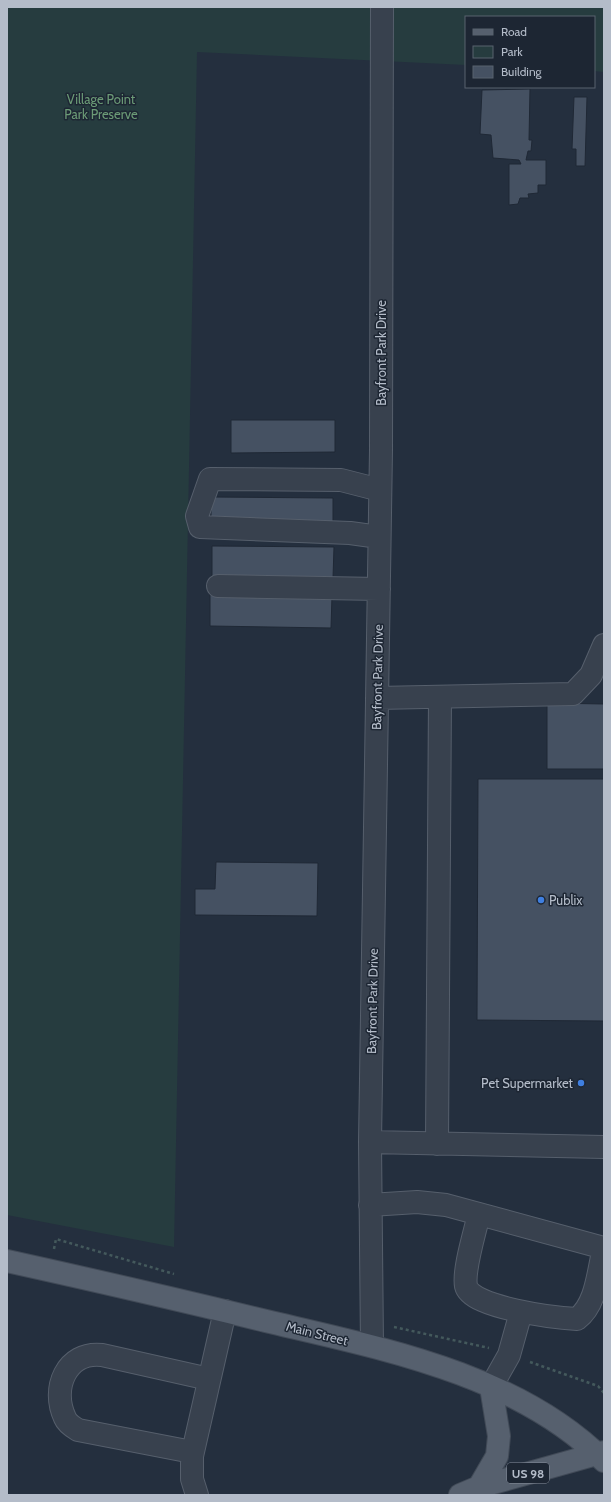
<svg xmlns="http://www.w3.org/2000/svg" width="611" height="1502" font-family="Cabin,sans-serif">
	<style>
		.green { fill: #263c3f }
		.building { fill: #455162; stroke: #1f2835 }
		.lines { fill: none; stroke-linecap: round; stroke-linejoin: round }
		.minor-casing { stroke: #565f6c; stroke-width: 24 }
		.major-casing { stroke: #414a57; stroke-width: 24 }
		.path { stroke: #44595c; stroke-width: 2.5; stroke-dasharray: 3 3; stroke-linecap: butt }
		.minor { stroke: #38414e; stroke-width: 22 }
		.major { stroke: #56606e; stroke-width: 22 }
		.shop-dot { fill: #3f7fe0; stroke: #1d2633; stroke-width: 1.5 }
		.labels { text-anchor: middle; dominant-baseline: central; stroke-width: 3; stroke-linejoin: round; paint-order: stroke }
		.shield { fill: #1d2633; stroke: #878f9c; stroke-width: 1 }
		.shield-label { font-size: 12px; font-weight: bold; fill: #b4bcc9 }
		.park-label { font-size: 13px; fill: #6b9a76; stroke: #1d2633 }
		.street-label { font-size: 13px; fill: #b4bcc9; stroke: #1d2633 }
		.poi-label { font-size: 13px; fill: #b4bcc9; stroke: #1d2633; text-anchor: start }
	</style>
	<rect width="100%" height="100%" fill="#242f3e"/>
	<path class="green" d="M7,7H604V72L594,71V17H466V65L197,52L174,1247L7,1215Z"/>
	<path class="building" d="M530,89L529,140H532L531,151H528L526,160H546V185H538V193L528,194L529,198H520L518,204L509,205V164H521L519,160L493,158L491,135L480,134L482,90Z
		M574,97H587L585,166H576V149H572Z
		M231,420H335V452L231,453Z
		M211,497L333,498V529L211,528Z
		M212,546L334,547L333,578L212,577Z
		M210,594L332,596L331,628L210,626Z
		M547,703L604,704V769H547Z
		M478,779H604V1021L477,1020Z
		M216,862L318,863L317,916L195,915V889H215Z"/>
	<g class="lines">
		<g class="minor-casing">
			<path id="minor" d="M379,537L350,533L200,527L197,516L210,479L341,480L380,490
				M218,586L379,589
				M377,698L573,694L591,675L604,645
				M370,1142L604,1147
				M437,1144L440,697
				M370,1205L417,1202L446,1205L604,1248
				M479,1214C475,1232 463,1270 466,1286C471,1308 557,1318 577,1319C597,1304 598,1271 604,1248
				M372,1346L370,1142L381,450L382,7
				M491,1387L509,1355L521,1312
				M192,1452L78,1430C73,1427 67,1423 65,1418C51,1389 66,1351 102,1355L209,1379
				M197,1495L192,1479V1456L225,1311"/>
		</g>
		<g class="major-casing">
			<path id="major" d="M7,1261C93,1280 180,1300 266,1321C380,1348 518,1374 604,1461
				M479,1487L497,1456L499,1436L491,1387
				M460,1495L479,1487L604,1452"/>
		</g>
		<path class="path" d="M54,1249L56,1239L174,1274
			M394,1327L489,1348
			M530,1362L598,1386L604,1393"/>
		<use href="#minor" class="minor"/>
		<use href="#major" class="major"/>
	</g>
	<g class="shop-dot">
		<circle cx="541" cy="900" r="4"/>
		<circle cx="581" cy="1083" r="4"/>
	</g>
	<g class="labels">
		<rect class="shield" x="507" y="1463" width="42" height="20" rx="3"/>
		<g class="shield-label">
			<text x="528" y="1473">US 98</text>
		</g>
		<g class="park-label">
			<text x="101" y="99">Village Point<tspan x="101" dy="15">Park Preserve</tspan></text>
		</g>
		<g class="street-label">
			<text transform="translate(381 353) rotate(-90)">Bayfront Park Drive</text>
			<text transform="translate(377 677) rotate(-89)">Bayfront Park Drive</text>
			<text transform="translate(372 1001) rotate(-89)">Bayfront Park Drive</text>
			<text transform="translate(317 1333) rotate(14)">Main Street</text>
		</g>
		<g class="poi-label">
			<text x="549" y="900">Publix</text>
			<text x="573" y="1083" text-anchor="end">Pet Supermarket</text>
		</g>
	</g>
	<rect width="611" height="1502" fill="none" stroke="#b4bcc9" stroke-width="16"/>
	<rect x="465" y="16" width="130" height="72" fill="#1d2633" stroke="#59626f"/>
	<rect x="473" y="29" width="20" height="6" fill="#56606e" stroke="#59626f"/>
	<text x="501" y="36" font-size="12" fill="#b4bcc9">Road</text>
	<rect x="473" y="46" width="20" height="12" fill="#263c3f" stroke="#59626f"/>
	<text x="501" y="56" font-size="12" fill="#b4bcc9">Park</text>
	<rect x="473" y="66" width="20" height="12" fill="#455162" stroke="#59626f"/>
	<text x="501" y="76" font-size="12" fill="#b4bcc9">Building</text>
</svg>
